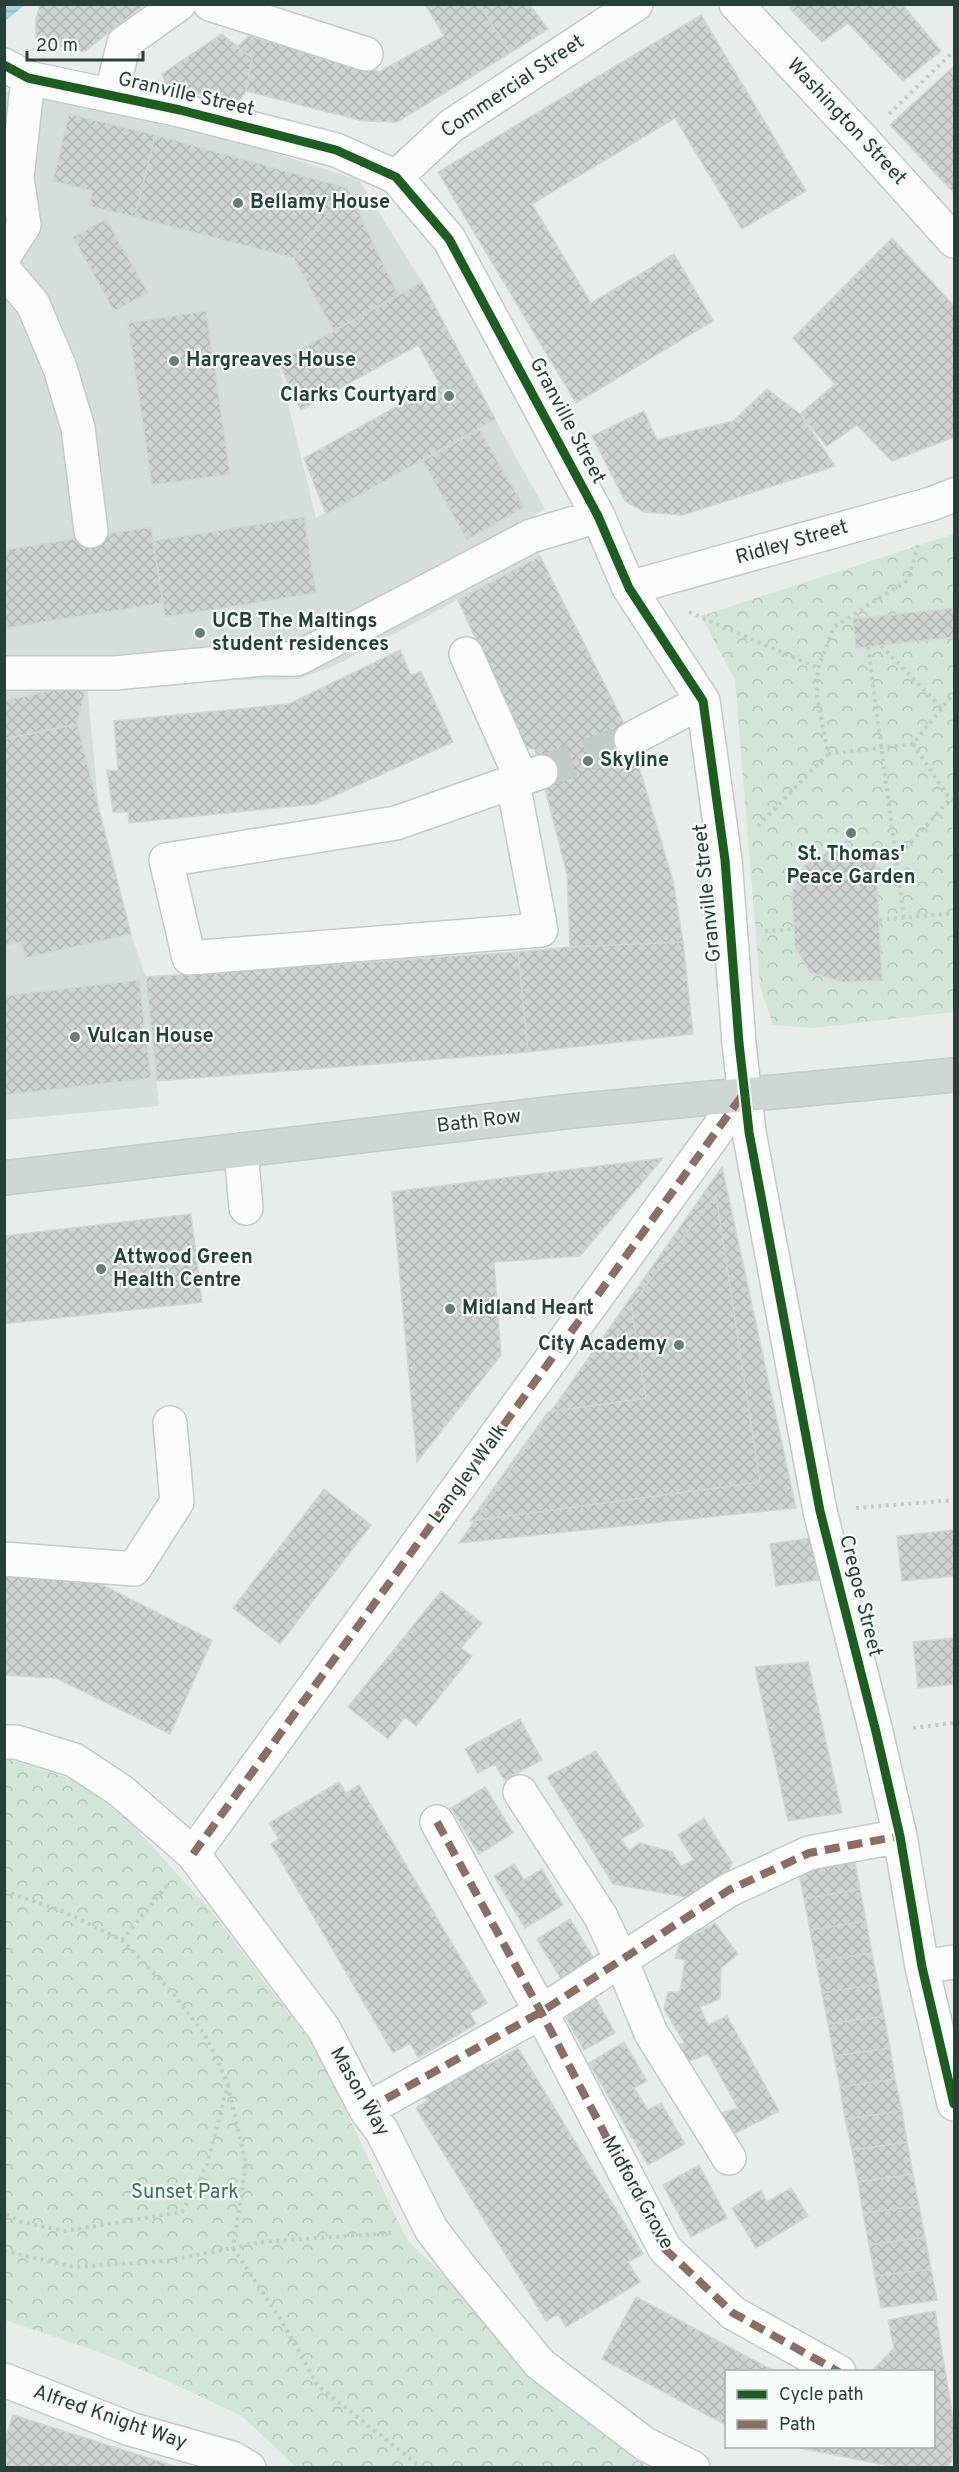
<svg xmlns="http://www.w3.org/2000/svg" width="959" height="2472" font-family="Overpass,sans-serif">
	<style>
		.built { fill: #d6dedb }
		.park { fill: url(#park-crowns) }
		.water { fill: url(#water-rules) }
		.building { fill: url(#building-cross-hatch); stroke: #d1d6d4; stroke-width: 1.5 }
		.lines { fill: none; stroke-linecap: round; stroke-linejoin: round }
		.minor-tunnel { stroke: #c1cbc8; stroke-width: 33; stroke-dasharray: 33 16; stroke-linecap: butt }
		.minor-casing { stroke: #c5cac8; stroke-width: 36 }
		.major-casing { stroke: #c3ccc9; stroke-width: 36 }
		.path { stroke: #c3ccca; stroke-width: 4; stroke-dasharray: 3 4.5; stroke-linecap: butt }
		.minor { stroke: #fcfcfc; stroke-width: 33 }
		.major { stroke: #cfd7d5; stroke-width: 33 }
		.quiet { stroke: #8d6e63; stroke-width: 8; stroke-dasharray: 15 8; stroke-linecap: butt }
		.cycleway-casing { stroke: #f7fbf9; stroke-width: 13 }
		.cycleway { stroke: #1b5e20; stroke-width: 9 }
		.poi-dot { fill: #697e78; stroke: #f7fbf9; stroke-width: 2 }
		.labels { text-anchor: middle; dominant-baseline: central; stroke-width: 4.5; stroke-linejoin: round; paint-order: stroke }
		.street-label { font-size: 20px; fill: #24423a; stroke: #f7fbf9 }
		.poi-label { font-size: 20px; font-weight: bold; fill: #24423a; stroke: #f7fbf9; text-anchor: start }
		.park-label { font-size: 20px; fill: #2d7a4b; stroke: #f7fbf9 }
	</style>
	<defs>
		<pattern id="park-crowns" width="20" height="18" patternUnits="userSpaceOnUse" patternTransform="scale(1.5)"><rect width="20" height="18" fill="#d1e6d8"/><path d="M2 6a3 3 0 1 1 6 0M12 15a3 3 0 1 1 6 0" fill="none" stroke="#b3c6ba"/></pattern>
		<pattern id="water-rules" width="6" height="5" patternUnits="userSpaceOnUse" patternTransform="scale(1.5)"><rect width="6" height="5" fill="#a9d4db"/><path d="M0 2.5h6" fill="none" stroke="#91b7bd"/></pattern>
		<pattern id="building-cross-hatch" width="8" height="8" patternUnits="userSpaceOnUse" patternTransform="scale(1.5)"><rect width="8" height="8" fill="#cfd4d2"/><path d="M0 0l8 8M0 8l8-8" fill="none" stroke="#b2b7b5"/></pattern>
	</defs>
	<rect width="100%" height="100%" fill="#e8edeb"/>
	<path class="built" d="M4,91L171,120L359,180L422,282L278,362L316,518L495,419L545,509L524,522L540,556L334,666L298,679L87,683L99,812L131,934L146,977L159,1106L5,1120Z"/>
	<path class="park" d="M954,534V1012L813,1028L773,1025L760,986L735,680L701,616Z
		M11,1760L74,1780L127,1819L211,1911L317,2050L403,2232L412,2245L455,2286L532,2380L638,2461L650,2467H296L242,2416L163,2379L99,2352L5,2320L4,1761Z"/>
	<path class="water" d="M5,4H25V5L5,21Z"/>
	<path class="building" d="M40,4H145L84,52L36,41V19Z
		M425,4H479L510,53L397,122L363,121L246,91L252,58L237,47L249,36L379,72L444,36Z
		M479,4H529L548,29L510,53Z
		M791,4H902L941,51L903,81L848,23L822,42L790,9Z
		M701,15L806,191L742,229L675,118L532,204L591,303L674,254L713,321L576,403L438,172Z
		M222,34L252,58L246,91L238,103L167,86L162,74Z
		M954,66V193L890,125Z
		M69,114L155,135L135,217L89,206L93,191L53,181Z
		M155,135L347,188L294,258L135,217Z
		M347,188L398,295L334,331L294,258Z
		M106,219L148,293L114,311L73,237Z
		M892,238L954,306V437L892,461L857,425L827,446L800,414L835,384L793,338Z
		M422,282L495,419L326,514L304,458L439,383L418,345L301,410L278,362Z
		M206,311L230,474L152,485L128,323Z
		M767,389L800,414L835,466L683,515L644,512L625,501L592,436L644,411L657,440L733,421Z
		M479,429L524,507L467,540L423,461Z
		M304,517L316,593L165,617L153,541Z
		M151,527L163,603L5,628L4,550Z
		M540,556L629,733L673,881L683,942L570,947L567,874L535,750L524,746L458,600Z
		M954,608V637L856,648L853,619Z
		M400,650L411,675L421,672L453,742L316,804L129,823L128,812H113L107,770L118,771L114,721L289,704Z
		M87,683L77,724L4,739V701Z
		M77,724L131,934L25,958L22,942L4,945V739Z
		M875,849L882,980L843,982L810,972L795,946L794,929L792,891L805,865L828,852Z
		M683,942L693,1034L528,1052L518,952L570,947Z
		M518,952L528,1052L157,1081L146,977Z
		M139,980L151,1078L4,1095V996Z
		M663,1158L580,1256L494,1262L501,1355L417,1462L392,1192Z
		M722,1167L796,1508L459,1543Z
		M716,1195L760,1482L470,1521L548,1412L646,1398L631,1305Z
		M191,1214L202,1302L4,1324V1236Z
		M324,1489L371,1525L280,1644L233,1608Z
		M954,1530V1576L902,1581L897,1536Z
		M812,1538L818,1580L776,1586L770,1544Z
		M4,1567L79,1573L212,1640L170,1734L56,1678L4,1675Z
		M441,1591L482,1623L461,1648L472,1656L416,1726L405,1717L388,1739L348,1707Z
		M954,1638V1684L918,1688L913,1642Z
		M808,1662L842,1813L788,1821L755,1667Z
		M520,1719L542,1760L504,1780L495,1764L478,1773L465,1749Z
		M596,1751L644,1826L621,1839L629,1851L640,1843L672,1852L681,1866L694,1860L678,1835L704,1818L732,1863L728,1873L691,1898L613,1884L547,1777Z
		M339,1782L346,1793L359,1785L487,2003L470,2013L476,2024L418,2058L410,2043L393,2053L271,1844L279,1839L269,1823Z
		M485,1787L513,1833L479,1854L451,1808Z
		M854,1858L860,1889L804,1899L798,1867Z
		M514,1864L524,1880L542,1869L563,1905L525,1928L494,1876Z
		M860,1889L866,1921L810,1930L804,1899Z
		M570,1919L594,1959L561,1979L537,1939Z
		M866,1921L872,1953L816,1961L810,1930Z
		M715,1923L738,1954L721,1968L720,1999L700,2007L708,2025L727,2016L779,2111L734,2134L721,2113L738,2108L708,2054L687,2062L677,2044H685L664,2009L668,1992H680L685,1960L675,1958L680,1942Z
		M872,1953L878,1984L822,1993L816,1961Z
		M878,1984L884,2016L828,2024L822,1993Z
		M595,1997L615,2033L584,2050L564,2014Z
		M884,2016L890,2048L834,2056L828,2024Z
		M624,2042L647,2081L634,2088L648,2110L661,2103L685,2144L648,2165L589,2063Z
		M518,2048L643,2254L628,2262L640,2282L566,2327L558,2314L546,2321L416,2108L427,2101L419,2088L478,2052L486,2066Z
		M890,2048L895,2079L840,2087L834,2056Z
		M895,2079L902,2111L845,2119L840,2087Z
		M902,2111L907,2142L852,2150L845,2119Z
		M907,2142L913,2174L858,2182L852,2150Z
		M699,2165L727,2218L691,2237L663,2185Z
		M913,2174L919,2206L863,2213L858,2182Z
		M791,2188L808,2216L756,2248L732,2208L761,2190L767,2202Z
		M919,2206L925,2237L869,2245L863,2213Z
		M925,2237L931,2269L875,2276L869,2245Z
		M931,2269L937,2300L881,2308L875,2276Z
		M636,2297L776,2372H726V2425L602,2359Z
		M935,2311L954,2423L952,2461L946,2468H901L799,2448L934,2446V2372H871L894,2348L888,2320Z
		M13,2415L180,2468H4V2442Z"/>
	<g class="lines">
		<path class="minor-tunnel" d="M541,772L631,739"/>
		<g class="minor-casing">
			<path id="minor" d="M210,4L366,54
				M736,4L863,140L954,241
				M4,65L28,78L180,110L336,150L396,177L449,239L598,516L629,588L703,701L725,860L739,1043L749,1132L820,1511L876,1732L900,1836L922,1967L954,2104
				M111,96L124,43L179,4
				M396,177L451,126L636,4
				M4,256L24,225L17,178L28,78
				M4,270L33,304L60,368L78,428L91,531
				M629,588L931,504L954,495
				M466,654L522,780
				M4,673H115L263,659H297L531,536L598,516
				M631,739L703,701
				M513,783L541,930L189,958L166,860L396,823L541,772
				M241,1150L246,1208
				M4,1559L134,1569L177,1502L170,1423
				M4,1742H16L74,1760L121,1791L193,1854L324,2029L366,2110L382,2131L431,2229L460,2267L540,2364L645,2444L693,2468
				M520,1792L601,1917L621,1960L651,2033L729,2158
				M437,1822L541,2012L665,2249L733,2313L839,2372
				M193,1854L744,1093
				M922,1967L954,1962
				M366,2110L541,2012L729,1890L809,1853L900,1836
				M4,2380L130,2429L232,2458L249,2468"/>
		</g>
		<g class="major-casing">
			<path id="major" d="M4,1178L573,1111L954,1075"/>
		</g>
		<path class="path" d="M889,114L954,51
			M689,612L818,668
			M881,646L942,708
			M868,647L904,919
			M913,744L950,799L954,800
			M828,754L913,744L954,693
			M758,826L828,754L817,696L818,668L834,627L908,580L918,545
			M896,859L950,799
			M879,920L954,913
			M765,931L794,929
			M856,1508L954,1500
			M913,1728L954,1723
			M4,1891L62,1911L122,1940L171,1991L205,2035L228,2084L207,2165L182,2212L65,2231L21,2222L4,2213
			M122,1940L169,1883
			M228,2085L246,2165L233,2248L260,2242L391,2233
			M4,2251L75,2267L165,2261L233,2248L281,2320L318,2386L422,2468"/>
		<use href="#minor" class="minor"/>
		<use href="#major" class="major"/>
		<path class="quiet" d="M437,1822L541,2012L665,2249L733,2313L839,2372
			M193,1854L744,1093
			M366,2110L541,2012L729,1890L809,1853L900,1836"/>
		<g class="cycleway-casing">
			<path id="cycleway" d="M4,65L28,78L180,110L336,150L396,177L449,239L598,516L629,588L703,701L725,860L739,1043L749,1132L820,1511L876,1732L900,1836L922,1967L954,2104"/>
		</g>
		<use href="#cycleway" class="cycleway"/>
	</g>
	<g class="poi-dot">
		<circle cx="238" cy="203" r="6"/>
		<circle cx="174" cy="361" r="6"/>
		<circle cx="449" cy="396" r="6"/>
		<circle cx="200" cy="633" r="6"/>
		<circle cx="588" cy="761" r="6"/>
		<circle cx="851" cy="833" r="6"/>
		<circle cx="75" cy="1037" r="6"/>
		<circle cx="101" cy="1269" r="6"/>
		<circle cx="450" cy="1309" r="6"/>
		<circle cx="679" cy="1345" r="6"/>
	</g>
	<g class="labels">
		<g class="street-label">
			<text transform="translate(513 87) rotate(-34)">Commercial Street</text>
			<text transform="translate(186 95) rotate(13)">Granville Street</text>
			<text transform="translate(846 122) rotate(47)">Washington Street</text>
			<text transform="translate(567 421) rotate(62)">Granville Street</text>
			<text transform="translate(792 543) rotate(-16)">Ridley Street</text>
			<text transform="translate(708 893) rotate(-96)">Granville Street</text>
			<text transform="translate(479 1122) rotate(-7)">Bath Row</text>
			<text transform="translate(469 1474) rotate(-54)">Langley Walk</text>
			<text transform="translate(860 1596) rotate(76)">Cregoe Street</text>
			<text transform="translate(359 2092) rotate(60)">Mason Way</text>
			<text transform="translate(637 2193) rotate(61)">Midford Grove</text>
			<text transform="translate(110 2418) rotate(19)">Alfred Knight Way</text>
		</g>
		<g class="poi-label">
			<text x="250" y="203">Bellamy House</text>
			<text x="186" y="361">Hargreaves House</text>
			<text x="437" y="396" text-anchor="end">Clarks Courtyard</text>
			<text x="212" y="622">UCB The Maltings<tspan x="212" dy="23">student residences</tspan></text>
			<text x="600" y="761">Skyline</text>
			<text x="851" y="855" text-anchor="middle">St. Thomas'<tspan x="851" dy="23">Peace Garden</tspan></text>
			<text x="87" y="1037">Vulcan House</text>
			<text x="113" y="1258">Attwood Green<tspan x="113" dy="23">Health Centre</tspan></text>
			<text x="462" y="1309">Midland Heart</text>
			<text x="667" y="1345" text-anchor="end">City Academy</text>
		</g>
		<g class="park-label">
			<text x="185" y="2193">Sunset Park</text>
		</g>
	</g>
	<rect width="959" height="2472" fill="none" stroke="#24423a" stroke-width="12"/>
	<rect x="725" y="2370" width="210" height="78" fill="#f7fbf9" stroke="#a3b1ad" stroke-width="1.5"/>
	<rect x="737" y="2390" width="30" height="9" fill="#1b5e20" stroke="#a3b1ad" stroke-width="1.5"/>
	<text x="779" y="2400" font-size="18" fill="#24423a">Cycle path</text>
	<rect x="737" y="2420" width="30" height="9" fill="#8d6e63" stroke="#a3b1ad" stroke-width="1.5"/>
	<text x="779" y="2430" font-size="18" fill="#24423a">Path</text>
	<path d="M27 51v9h116v-9" fill="none" stroke="#24423a" stroke-width="3"/>
	<text x="36" y="51" font-size="18" fill="#24423a" stroke="#f7fbf9" stroke-width="4.5" paint-order="stroke">20 m</text>
</svg>
